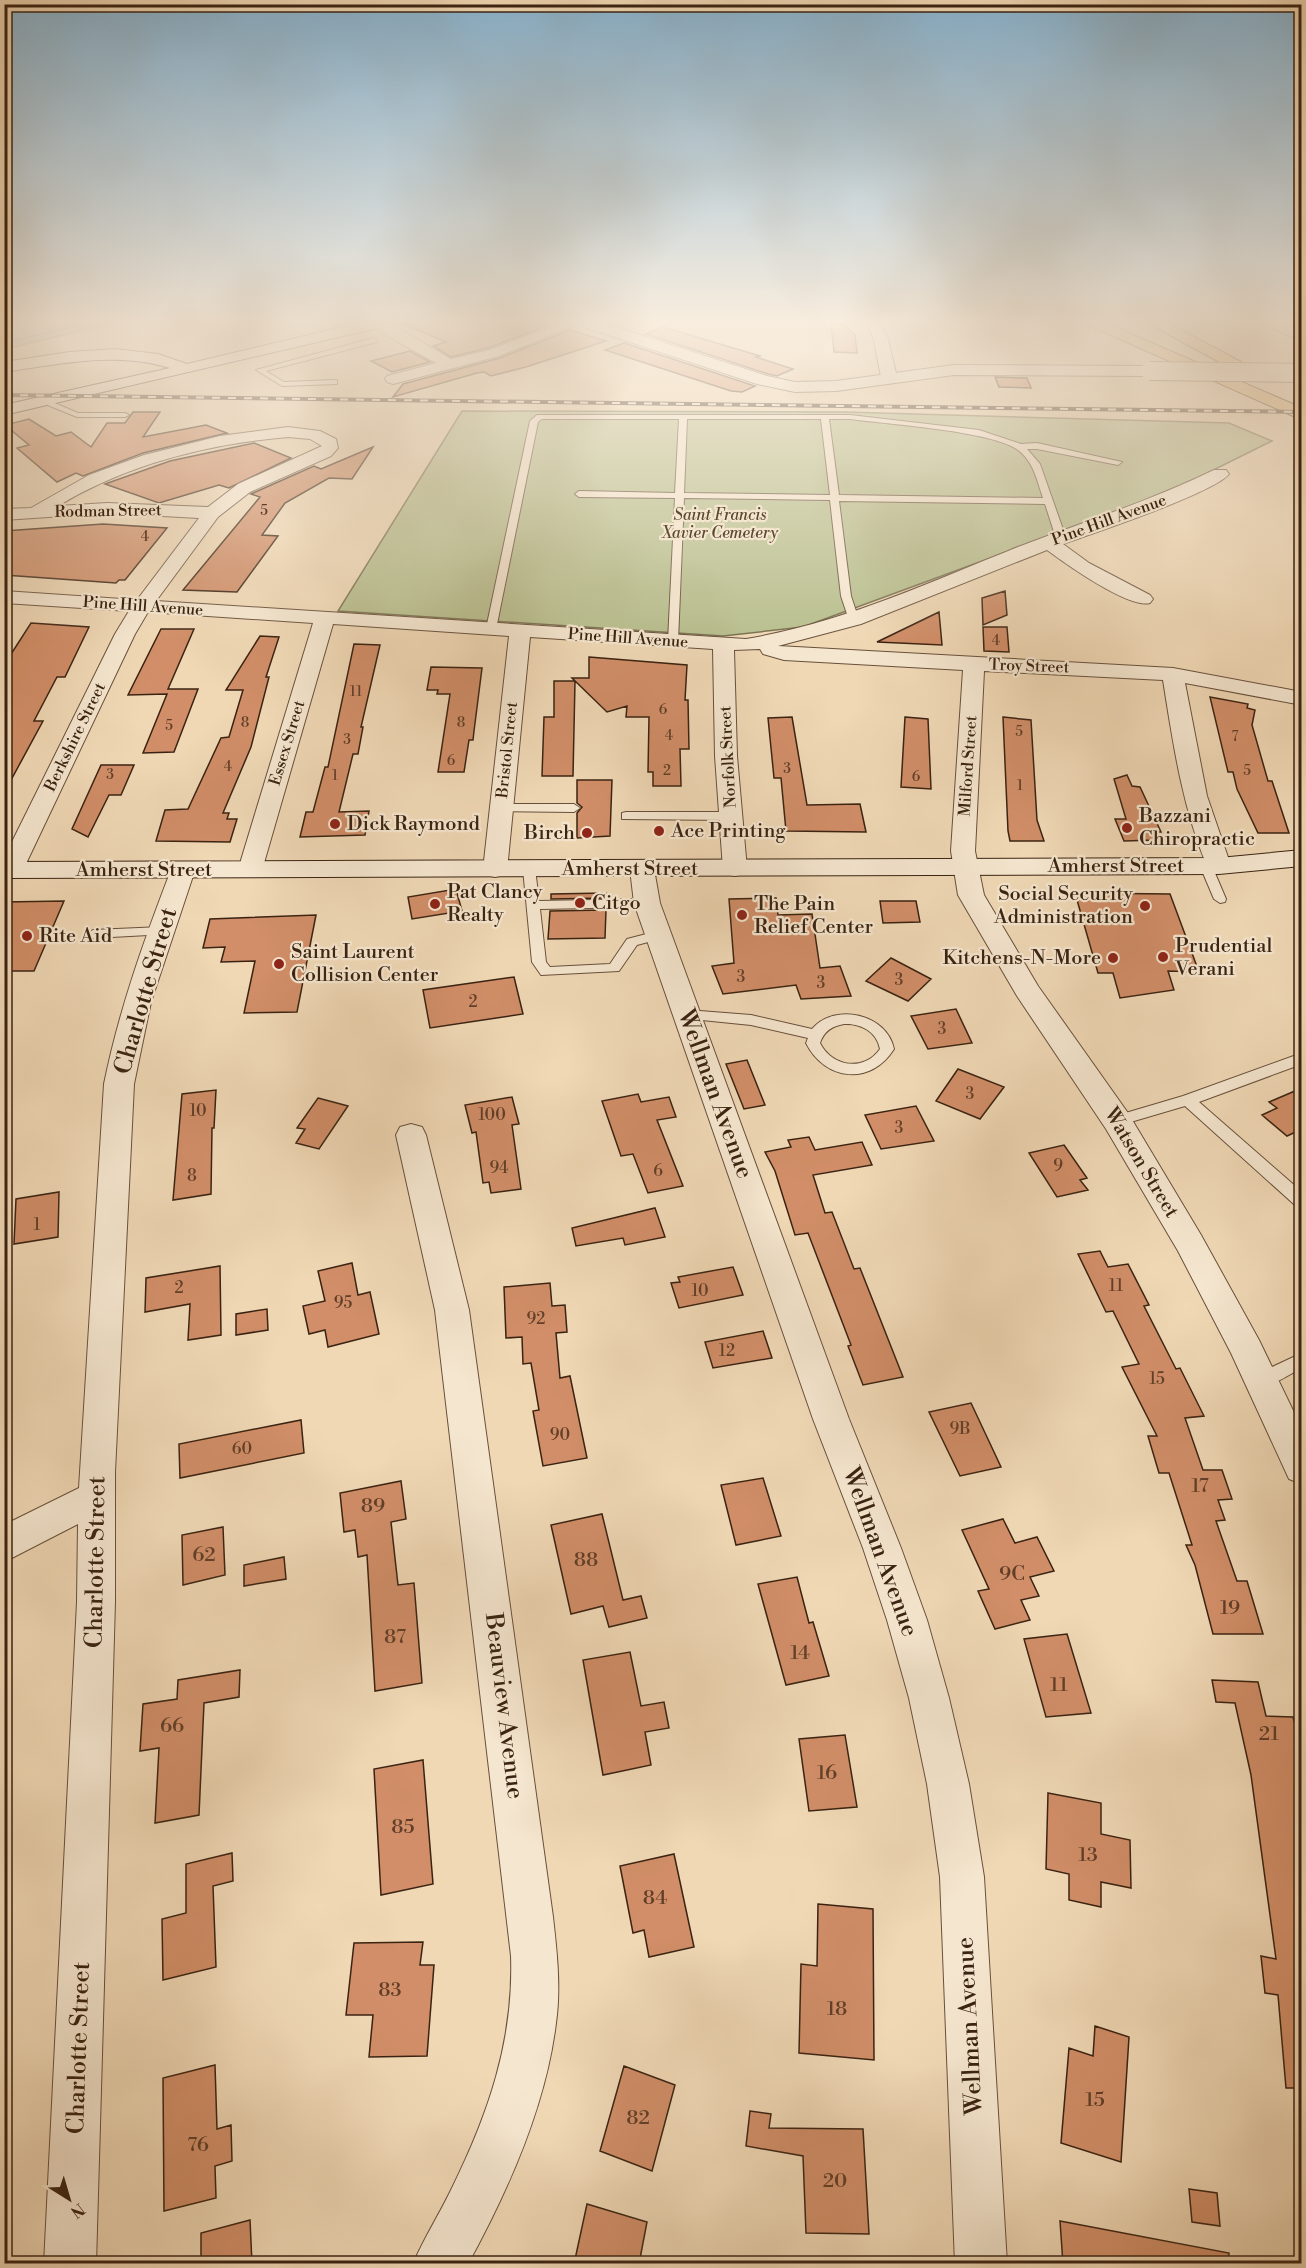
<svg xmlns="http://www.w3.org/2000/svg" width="1306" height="2268" font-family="'Libre Bodoni',serif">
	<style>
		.green { fill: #b8bf8e; stroke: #797150; stroke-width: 1.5 }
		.water { fill: #9cb8b6; stroke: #757c74; stroke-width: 1.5 }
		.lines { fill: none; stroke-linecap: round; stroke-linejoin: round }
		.shore { stroke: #6b6e64; stroke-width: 1.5 }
		.building { fill: #d18e68; stroke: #3a2312; stroke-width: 1.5 }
		.service-casing { stroke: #68503b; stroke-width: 2 }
		.minor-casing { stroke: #68503b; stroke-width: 2 }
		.tertiary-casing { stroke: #68503b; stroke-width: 2 }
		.secondary-casing { stroke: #3a2312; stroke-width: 2 }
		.motorway-casing { stroke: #3a2312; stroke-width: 2 }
		.service { fill: #f5e6cf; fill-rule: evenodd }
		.minor { fill: #f5e6cf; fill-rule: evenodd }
		.tertiary { fill: #f5e6cf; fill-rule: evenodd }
		.secondary { fill: #f5e6cf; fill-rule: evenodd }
		.motorway { fill: #e8bc7a; fill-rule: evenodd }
		.rail-casing { stroke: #3a2312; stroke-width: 4 }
		.rail { stroke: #f5e6cf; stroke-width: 2; stroke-dasharray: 8; stroke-linecap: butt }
		.tertiary-bridge-casing { stroke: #68503b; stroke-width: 20; stroke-linecap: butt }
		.tertiary-bridge { stroke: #f5e6cf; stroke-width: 18 }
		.poi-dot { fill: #8f2418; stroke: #f5e6cf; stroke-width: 2 }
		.labels { text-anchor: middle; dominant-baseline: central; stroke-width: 4.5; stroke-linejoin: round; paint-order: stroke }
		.far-number-label { font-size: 14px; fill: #603e28 }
		.far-street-label { font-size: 16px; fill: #3a2312; stroke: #f5e6cf }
		.far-park-label { font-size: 16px; font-style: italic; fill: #5a4a31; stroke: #f5e6cf }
		.number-label { font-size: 16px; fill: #603e28 }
		.poi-label { font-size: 20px; fill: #3a2312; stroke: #f5e6cf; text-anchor: start }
		.street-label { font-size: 20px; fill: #3a2312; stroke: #f5e6cf }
		.near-number-label { font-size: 20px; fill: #603e28 }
		.near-street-label { font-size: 24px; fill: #3a2312; stroke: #f5e6cf }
	</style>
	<rect width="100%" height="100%" fill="#f0d8b5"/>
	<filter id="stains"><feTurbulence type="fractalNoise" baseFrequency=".00333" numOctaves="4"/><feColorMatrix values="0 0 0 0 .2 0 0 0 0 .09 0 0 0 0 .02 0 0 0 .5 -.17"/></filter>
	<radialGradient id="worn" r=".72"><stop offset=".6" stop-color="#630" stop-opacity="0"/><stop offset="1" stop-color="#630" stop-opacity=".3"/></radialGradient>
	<path class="green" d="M462,411L845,412L1229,423L1272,441L1167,493L803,627L723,636L338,611Z"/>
	<path class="water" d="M5,324H110L5,349Z"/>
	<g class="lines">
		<path class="shore" d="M4,343L83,324"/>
	</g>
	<path class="building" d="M403,324H551L488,348L451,357L433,346L446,342Z
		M831,324H843L855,335L857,353L834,352Z
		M663,327L760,356L756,357L793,369L777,376L768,374L646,334Z
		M570,330L606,341L526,367L491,376L484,372L477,373L393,397L403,384L500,358Z
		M624,343L755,386L742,392L731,391L605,350Z
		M410,351L430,362L392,372L371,361Z
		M995,377L1027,378L1031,388L999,387Z
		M133,412H160L143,437L206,425L227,433L143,453L83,476L76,473L57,482L17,448L29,445L5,425L29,419L56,436L71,432L91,447L107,423H125Z
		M254,443L291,458L229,488L219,485L159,503L105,484L170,461Z
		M373,447L352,479L329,478L285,503L262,535L278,536L237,592L183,590L260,497L251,494L314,466L321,469Z
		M103,524L167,528L125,580H119L116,583L4,575V531Z
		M1005,591L1007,615L983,625L982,598Z
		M939,612L942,645L877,642Z
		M31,623L89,627L65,677H57L34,721H43L4,793V665Z
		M983,627H1007L1009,652L984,651Z
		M161,629H194L168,689H198L174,752L143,753L167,694L128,695Z
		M260,636L279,637L266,677H269L251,747L223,813H229L227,819H237L230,842L156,841L165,810L188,809L221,738L229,737L243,690H226Z
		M354,644L380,645L361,727H363L358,754H353L339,812L369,811L365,835L300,837L306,812H313L325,767H328Z
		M589,657L687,665L685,700H688L689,749H680L681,786H653V772H648L649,717H626L627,706L607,712L572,678H589Z
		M431,667L482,668L474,731L473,740H469L464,772H438L450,694H437L438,690H427Z
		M554,681H575L573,776H542L544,717H554Z
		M1210,697L1248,704L1247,708L1255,710L1252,725L1268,781H1272L1289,833H1258L1237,789L1233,772H1228Z
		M792,717L807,805L860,804L866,832L786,831L781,778H774L768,718Z
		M905,717L928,719L931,789L901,787Z
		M1003,717L1031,720L1037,820L1044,841H1010L1008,831Z
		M101,765H134L121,795H109L88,837L72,829Z
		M1127,775L1132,786L1140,787L1161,832H1152L1155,840L1124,841L1115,819H1126L1114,779Z
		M577,780H612L610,836L577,838V813L582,807L577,803Z
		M456,889L462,911L412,919L408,897Z
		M606,893V898L551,899V894Z
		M1075,893L1170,894L1199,972L1168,971L1174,990L1120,998L1113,973H1098Z
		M776,898L778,915L812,914L820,968L840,966L851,996L801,999L796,985L723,994L712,966L734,963L729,899Z
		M64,901L34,971H4V902Z
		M880,901H916L920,922L883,923Z
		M606,910L605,938L548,939L550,911Z
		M316,915L297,1012L244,1013L255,961L221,962L225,947L203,948L210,919Z
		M891,958L931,979L908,1001L866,981Z
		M514,977L523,1014L430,1028L423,990Z
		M956,1009L972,1043L928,1049L911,1016Z
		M747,1060L765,1105L744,1109L726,1064Z
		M958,1069L1004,1087L980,1119L936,1101Z
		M1302,1088V1129L1287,1136L1262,1115L1277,1108L1269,1102Z
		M216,1090L214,1128H212L211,1194L173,1200L182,1094Z
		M638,1094L641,1102L669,1097L676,1117L657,1120L683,1186L648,1193L633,1154L621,1156L602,1101Z
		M512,1097L519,1124L512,1125L521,1189L491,1193L489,1182L483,1183L476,1132L472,1133L465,1105Z
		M318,1098L348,1106L319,1149L296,1143L305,1129L297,1128Z
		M916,1106L934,1141L881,1149L865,1115Z
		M809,1137L815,1150L862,1142L872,1165L813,1175L825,1213L832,1212L854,1269L860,1268L903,1377L863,1385L848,1346L851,1345L808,1233L795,1235L775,1171L765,1152L791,1147L788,1140Z
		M1064,1145L1087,1178L1080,1180L1088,1190L1057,1197L1029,1153Z
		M59,1192L58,1237L14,1244L16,1199Z
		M655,1208L665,1237L625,1245L623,1238L576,1246L572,1228Z
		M1100,1251L1108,1267L1128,1264L1149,1305L1144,1306L1176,1369L1180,1368L1204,1416L1185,1418L1203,1470H1222L1232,1499L1218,1500L1225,1520L1216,1521L1237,1581H1247L1263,1634H1213L1195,1565L1186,1545H1192L1169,1473H1159L1148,1436H1157L1122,1367L1139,1364L1113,1311L1106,1312L1078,1254Z
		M352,1263L358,1295L370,1292L379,1334L328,1347L325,1330L309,1334L303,1306L325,1301L318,1271Z
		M220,1266L221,1335L188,1340L190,1304L145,1312L146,1278Z
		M733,1267L743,1295L679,1308L671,1283L680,1282L678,1277Z
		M550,1283L552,1306L565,1305L567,1332L556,1333L560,1378L570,1376L587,1458L543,1466L533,1411L539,1410L531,1363L523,1364L522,1337L506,1338L504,1287Z
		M267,1309L268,1330L236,1335V1314Z
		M763,1331L772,1358L713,1368L705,1342Z
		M971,1403L1001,1467L960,1476L929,1412Z
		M301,1420L304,1453L180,1478L179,1444Z
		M763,1478L781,1536L736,1545L721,1485Z
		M401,1481L406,1519L391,1522L398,1585L414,1583L422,1683L375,1691L367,1555L358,1557L355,1530L344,1532L340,1493Z
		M602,1514L623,1600L641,1596L647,1618L609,1627L603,1606L571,1614L551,1525Z
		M1003,1519L1015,1543L1037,1537L1054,1571L1030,1577L1039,1596L1021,1600L1030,1620L995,1629L978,1591L989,1589L962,1530Z
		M223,1527L225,1575L183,1585L182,1535Z
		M284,1557L286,1579L244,1586V1565Z
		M797,1577L809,1623L813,1622L829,1676L786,1685L758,1584Z
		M1067,1634L1091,1713L1046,1717L1024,1639Z
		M630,1652L641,1706L664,1702L669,1728L645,1732L651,1765L603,1775L583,1660Z
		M240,1670L239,1697L204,1703L199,1815L155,1823L159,1748L140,1751L143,1704L177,1699L178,1680Z
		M1212,1680L1258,1682L1266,1716L1293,1717L1302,1752V2088H1286L1278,1995L1265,1993L1261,1956L1276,1959L1251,1775L1235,1703L1216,1702Z
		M845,1735L857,1807L809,1811L799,1739Z
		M423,1760L433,1884L381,1895L374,1769Z
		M1048,1793L1101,1803V1834L1130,1840L1131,1888L1101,1882V1907L1069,1900V1874L1046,1869Z
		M232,1853L233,1881L213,1886L216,1967L163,1980L162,1919L186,1913V1864Z
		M674,1854L694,1947L649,1957L644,1930L633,1933L620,1866Z
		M818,1904L873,1909L874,2060L799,2053L801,1964L817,1966Z
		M423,1942L420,1965H434L427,2056L369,2057L373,2015H346L354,1943Z
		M1095,2026L1129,2037L1121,2162L1061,2143L1069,2048L1093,2056Z
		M215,2065L217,2129L231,2125L232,2161L215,2166L216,2198L164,2211L163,2078Z
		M624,2066L675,2085L652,2171L600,2151Z
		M750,2111L771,2114L769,2128L863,2129L869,2234L806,2233L803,2156L746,2146Z
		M1189,2189L1217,2193L1220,2226L1192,2222Z
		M587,2204L647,2222L639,2264H574Z
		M250,2220L252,2264H201V2233Z
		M1060,2221L1229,2253L1228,2264H1063Z"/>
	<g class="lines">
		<g class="service-casing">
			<path id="service" d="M332,324H340V325L336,327Z
				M374,338L377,342L266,371L284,382L334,380H337V384L282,386L256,370Z
				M43,398L78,413H125L129,415L125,417H77L40,402L39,400Z
				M537,415H850L979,430L1021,444L1037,443L1122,462L1118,465L1037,449H1027L1040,464L1066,538L1061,541L1056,538L1045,504L839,501L851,596L859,620L854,623L849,620L841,596L830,500L684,498L678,641L673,644L668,641L675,498L579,497L575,494L579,491L675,493L679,419H542L538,422L496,629L491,632L486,629L530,421ZM687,419H821L830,495L684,493ZM829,419H850C886,424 993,431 1018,450C1034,462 1037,481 1043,498L839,495Z
				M501,804H574L580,808L574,812L497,811V805Z
				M626,812H731L737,816L731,820L622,819V813Z
				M1206,862L1212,866L1226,899L1225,902L1220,903L1214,899L1200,866Z
				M529,865L535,869L539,901L647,899L653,903L647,907L540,909L546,962L550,967L610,964L627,939L658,931L665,935L663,938L637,945L619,971L541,975L532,962L523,869Z
				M162,927L169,931L167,934L93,938L86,934L93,930Z
				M687,1010L751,1015L812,1029C835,1002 887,1014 894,1049C871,1086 825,1081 806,1043L808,1038L751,1025L682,1018L680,1015ZM844,1024C861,1023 877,1032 880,1049C864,1072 832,1067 820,1043C824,1031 832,1026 844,1024Z
				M1302,1053V1064L1199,1102L1302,1192V1208L1296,1206L1185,1106L1117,1126L1110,1121L1112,1117L1183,1096Z
				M1302,1353V1368C1289,1374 1269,1390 1255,1385L1252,1380L1255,1375Z"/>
		</g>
		<g class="minor-casing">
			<path id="minor" d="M376,324H391L451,359L489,350L558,324H579L499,356L393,384L387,382L385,379L387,376L436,363L382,333Z
				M866,324H880L887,336L897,377L895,380H883L881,377L873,336Z
				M1262,324H1283L1302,332V341Z
				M288,427L320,431L336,439L338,448L331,456L250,492L218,517L156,601L746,639C842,623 928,583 1018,547C1084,522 1150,501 1214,470H1226L1229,474C1216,492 1091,534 1063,544L1089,563L1150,595L1153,599L1150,603C1129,609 1066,564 1047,550L861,624L778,646L1173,668L1302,692V705L1185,683L1207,796L1231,866L1228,871L1219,873L1210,871L1207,866C1182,806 1173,743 1163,680L984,671L975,851L984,895L1038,986L1128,1113L1201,1235L1259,1340L1302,1429V1484L1289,1479L1231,1353L1178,1251L1106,1129L1017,996L958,895L951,851L963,670L784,660L763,654L760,649L734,650L737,756L747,869L744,874L735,876L726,874L723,869L715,756L713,649L530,637L507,870L504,875L495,877L486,875L483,870L509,636L333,624L262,870L259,875L250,877L241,875L238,870L313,623L148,612L135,634L23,870L20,875L4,876V858L115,634L129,611L4,603V591L137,600L199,518L107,513L4,520V509L31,508L89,475L144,455L220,436ZM288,437L310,439L322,446L238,484L208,507L107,503L58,506C127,464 208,444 288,437Z
				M642,862L651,864L654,869L660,903L849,1419L901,1548L927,1620L949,1698L969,1784L984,1877L1007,2264H955L940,1877L927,1784L909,1698L887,1620L863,1548L813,1419L634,903L630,869L633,864Z
				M183,863L192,865L195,870L151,1002L134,1084L115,1472V1602L96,2264H44L77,1602L78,1524L4,1562V1525L79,1488L104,1084C119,1010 144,940 171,870L174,865Z
				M411,1124L422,1127L426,1135L469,1310L553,1917C557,1952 561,1988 556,2023C546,2106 508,2191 468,2264H413C424,2238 439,2215 451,2190C488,2115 514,2041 511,1956L435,1310L396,1135L400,1127Z"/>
		</g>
		<g class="tertiary-casing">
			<path id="tertiary" d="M582,324H607L767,376L795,382L836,381L954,365L1150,366L1159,371L1150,376L954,375L836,391L795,392L757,384L584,327Z"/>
		</g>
		<g class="secondary-casing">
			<path id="secondary" d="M355,324H384L382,327L4,415V405L170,368C116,351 59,364 4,372V362L70,352L115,349L158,354L187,364Z
				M1302,850V866L1219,874L4,878V862L1219,858Z"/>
		</g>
		<g class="motorway-casing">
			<path id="motorway" d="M1086,324H1108L1302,408V420Z
				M1149,324H1170L1241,362L1233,367L1227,366Z"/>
		</g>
		<use href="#service" class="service"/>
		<use href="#minor" class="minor"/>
		<use href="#tertiary" class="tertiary"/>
		<use href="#secondary" class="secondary"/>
		<use href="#motorway" class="motorway"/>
		<g class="rail-casing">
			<path id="rail" d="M4,395L1302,412"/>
		</g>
		<use href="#rail" class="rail"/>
		<g class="tertiary-bridge-casing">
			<path id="tertiary-bridge" d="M1150,371L1302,373"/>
		</g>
		<use href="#tertiary-bridge" class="tertiary-bridge"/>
	</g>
	<linearGradient id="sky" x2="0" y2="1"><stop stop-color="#89b6d4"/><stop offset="0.5" stop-color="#f8edde"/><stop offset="1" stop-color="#f8edde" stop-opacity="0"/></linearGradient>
	<rect width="1306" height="642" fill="url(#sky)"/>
	<g class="poi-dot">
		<circle cx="335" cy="824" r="6"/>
		<circle cx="1127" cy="828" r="6"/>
		<circle cx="659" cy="831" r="6"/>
		<circle cx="587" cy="833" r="6"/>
		<circle cx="580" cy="903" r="6"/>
		<circle cx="435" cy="904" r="6"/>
		<circle cx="1145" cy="906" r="6"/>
		<circle cx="742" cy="915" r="6"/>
		<circle cx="27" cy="936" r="6"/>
		<circle cx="1163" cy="957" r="6"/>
		<circle cx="1113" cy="958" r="6"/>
		<circle cx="279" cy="964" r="6"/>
	</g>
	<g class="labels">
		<g class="far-number-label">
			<text x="264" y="511">5</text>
			<text x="145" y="537">4</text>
			<text x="996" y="641">4</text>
			<text x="356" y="692">11</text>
			<text x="663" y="710">6</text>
			<text x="245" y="723">8</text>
			<text x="461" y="723">8</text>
			<text x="169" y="726">5</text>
			<text x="1019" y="732">5</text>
			<text x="669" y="736">4</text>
			<text x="1235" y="737">7</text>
			<text x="347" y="740">3</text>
			<text x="451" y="761">6</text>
			<text x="228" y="767">4</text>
			<text x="787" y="769">3</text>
			<text x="667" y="771">2</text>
			<text x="1247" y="771">5</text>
			<text x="110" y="775">3</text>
			<text x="335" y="776">1</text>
			<text x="916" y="777">6</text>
			<text x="1020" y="786">1</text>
		</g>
		<g class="far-street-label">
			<text transform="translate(108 511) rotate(-1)">Rodman Street</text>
			<text transform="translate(1109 520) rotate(-20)">Pine Hill Avenue</text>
			<text transform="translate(143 606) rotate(4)">Pine Hill Avenue</text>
			<text transform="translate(628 638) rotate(4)">Pine Hill Avenue</text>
			<text transform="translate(1029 666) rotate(2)">Troy Street</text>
			<text transform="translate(75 737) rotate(-64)">Berkshire Street</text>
			<text transform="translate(287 743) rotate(-73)">Essex Street</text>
			<text transform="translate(507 750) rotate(-84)">Bristol Street</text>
			<text transform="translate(728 757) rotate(-93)">Norfolk Street</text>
			<text transform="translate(968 766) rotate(-86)">Milford Street</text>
		</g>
		<g class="far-park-label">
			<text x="720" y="515">Saint Francis<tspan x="720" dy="18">Xavier Cemetery</tspan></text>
		</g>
		<g class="number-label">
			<text x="741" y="977">3</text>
			<text x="899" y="980">3</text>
			<text x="821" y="983">3</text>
			<text x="473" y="1002">2</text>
			<text x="942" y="1029">3</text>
			<text x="970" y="1094">3</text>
			<text x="198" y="1111">10</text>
			<text x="492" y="1115">100</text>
			<text x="899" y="1128">3</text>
			<text x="1058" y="1166">9</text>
			<text x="499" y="1168">94</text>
			<text x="658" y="1171">6</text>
			<text x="192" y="1176">8</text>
			<text x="37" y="1225">1</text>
			<text x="1116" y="1286">11</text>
			<text x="179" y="1288">2</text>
			<text x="700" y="1291">10</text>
			<text x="343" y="1303">95</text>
			<text x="536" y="1319">92</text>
			<text x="727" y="1351">12</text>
			<text x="1157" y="1379">15</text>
			<text x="960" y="1429">9B</text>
			<text x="560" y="1435">90</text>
			<text x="242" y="1449">60</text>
		</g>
		<g class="poi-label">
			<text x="1139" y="816">Bazzani<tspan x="1139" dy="23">Chiropractic</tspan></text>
			<text x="347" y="824">Dick Raymond</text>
			<text x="671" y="831">Ace Printing</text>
			<text x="575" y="833" text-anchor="end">Birch</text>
			<text x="447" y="892">Pat Clancy<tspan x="447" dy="23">Realty</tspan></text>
			<text x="1133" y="894" text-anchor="end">Social Security<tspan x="1133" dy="23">Administration</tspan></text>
			<text x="592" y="903">Citgo</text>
			<text x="754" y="904">The Pain<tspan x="754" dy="23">Relief Center</tspan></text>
			<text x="39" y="936">Rite Aid</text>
			<text x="1175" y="946">Prudential<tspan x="1175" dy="23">Verani</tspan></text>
			<text x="291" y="952">Saint Laurent<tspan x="291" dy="23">Collision Center</tspan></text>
			<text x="1101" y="958" text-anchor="end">Kitchens-N-More</text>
		</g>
		<g class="street-label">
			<text x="1116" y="866">Amherst Street</text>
			<text x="630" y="869">Amherst Street</text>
			<text x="144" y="870">Amherst Street</text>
			<text transform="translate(1141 1163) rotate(59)">Watson Street</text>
		</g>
		<g class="near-number-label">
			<text x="1200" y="1486">17</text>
			<text x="373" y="1506">89</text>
			<text x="204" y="1555">62</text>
			<text x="586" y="1560">88</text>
			<text x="1012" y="1574">9C</text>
			<text x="1230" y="1608">19</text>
			<text x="395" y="1637">87</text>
			<text x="800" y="1653">14</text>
			<text x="1059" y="1685">11</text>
			<text x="172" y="1726">66</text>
			<text x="1269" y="1734">21</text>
			<text x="827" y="1773">16</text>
			<text x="403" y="1827">85</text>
			<text x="1088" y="1855">13</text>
			<text x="655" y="1898">84</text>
			<text x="390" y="1990">83</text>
			<text x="837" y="2009">18</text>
			<text x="1095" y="2100">15</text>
			<text x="638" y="2118">82</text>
			<text x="198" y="2145">76</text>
			<text x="835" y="2181">20</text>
		</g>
		<g class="near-street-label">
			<text transform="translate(146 991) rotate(-74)">Charlotte Street</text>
			<text transform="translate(715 1094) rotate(70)">Wellman Avenue</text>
			<text transform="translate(880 1552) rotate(70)">Wellman Avenue</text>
			<text transform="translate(96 1562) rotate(-89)">Charlotte Street</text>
			<text transform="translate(504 1706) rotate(83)">Beauview Avenue</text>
			<text transform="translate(970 2026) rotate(-93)">Wellman Avenue</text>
			<text transform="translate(79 2048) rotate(-88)">Charlotte Street</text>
		</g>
	</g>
	<rect width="1306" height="2268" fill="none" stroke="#f0d8b5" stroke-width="24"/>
	<rect x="6" y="6" width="1294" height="2256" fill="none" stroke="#3a2312" stroke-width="3"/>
	<rect x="12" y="12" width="1282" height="2244" fill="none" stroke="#3a2312" stroke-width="1.5"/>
	<g transform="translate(69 2199) rotate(143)" stroke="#f5e6cf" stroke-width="4.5" paint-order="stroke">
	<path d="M0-4.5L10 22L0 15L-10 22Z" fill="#3a2312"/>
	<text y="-9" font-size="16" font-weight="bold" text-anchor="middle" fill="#3a2312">N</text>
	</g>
	<rect width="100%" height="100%" filter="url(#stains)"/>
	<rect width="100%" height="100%" fill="url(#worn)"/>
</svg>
